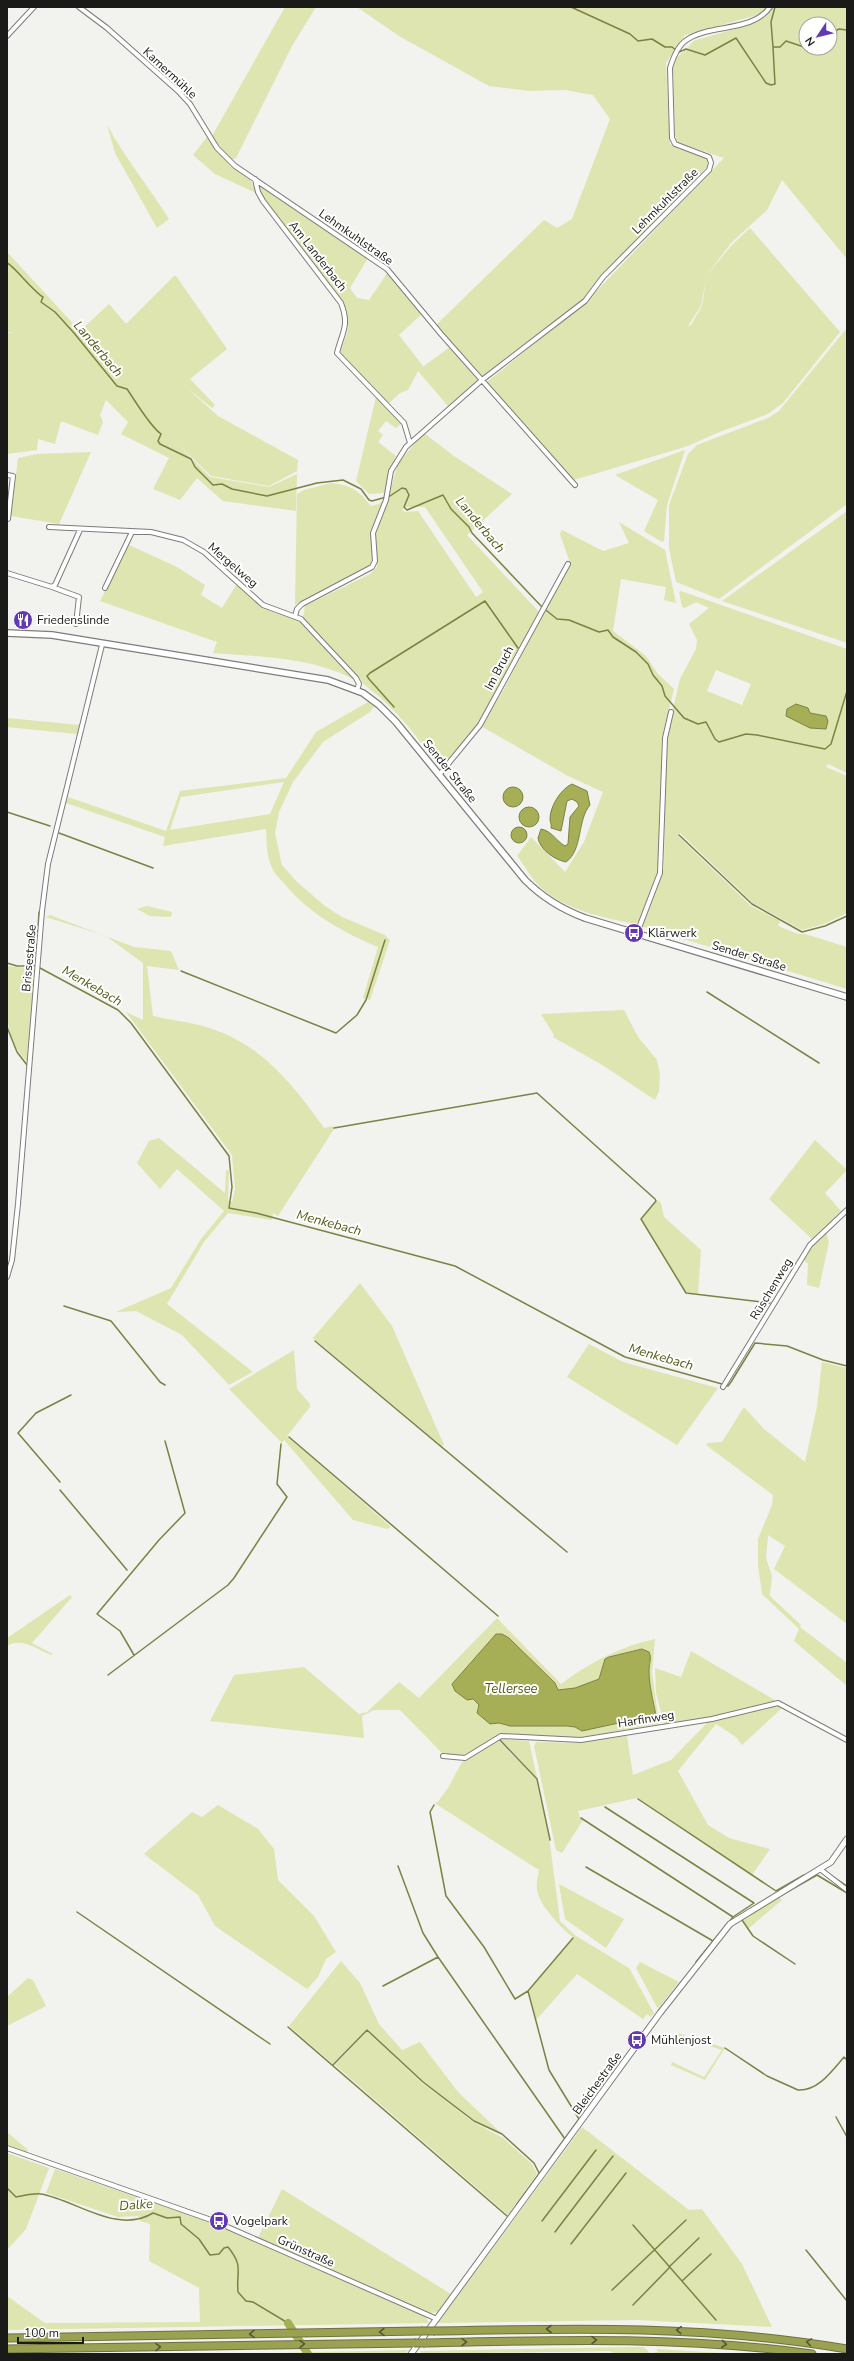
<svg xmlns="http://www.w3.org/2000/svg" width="854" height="2361" font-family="'Nunito Sans',sans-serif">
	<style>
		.green { fill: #dee5b0; fill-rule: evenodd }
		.water { fill: #a6af56; stroke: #7c8244 }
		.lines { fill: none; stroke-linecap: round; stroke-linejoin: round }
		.stream { stroke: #7c8244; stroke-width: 1.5 }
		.river { stroke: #a6af56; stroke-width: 8 }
		.minor-casing { stroke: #7c7d7a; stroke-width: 6 }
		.tertiary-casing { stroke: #7c7d7a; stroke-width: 7 }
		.secondary-casing { stroke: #7c7d7a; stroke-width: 8 }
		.motorway-casing { stroke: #6d723e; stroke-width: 9 }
		.minor { stroke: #fff; stroke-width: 4 }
		.tertiary { stroke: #fff; stroke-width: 5 }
		.secondary { stroke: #fff; stroke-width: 5.5 }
		.motorway { stroke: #9aa252; stroke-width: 7 }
		.motorway-bridge-casing { stroke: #6d723e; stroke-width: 9; stroke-linecap: butt }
		.motorway-bridge { stroke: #9aa252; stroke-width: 7 }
		.oneway { stroke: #545733 }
		.labels { text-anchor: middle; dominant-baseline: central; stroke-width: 4; stroke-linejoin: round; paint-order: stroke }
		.street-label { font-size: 12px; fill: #1a1a19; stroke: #fffffe }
		.poi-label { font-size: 12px; fill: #1a1a19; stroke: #fffffe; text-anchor: start }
		.water-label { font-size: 13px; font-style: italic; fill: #545a19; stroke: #fffffe }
	</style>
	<rect width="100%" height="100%" fill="#f2f2ef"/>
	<path class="green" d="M285,7H316L292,46L236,158L231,160L212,136Z
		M357,7H766L761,14L685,35L666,63L670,144L707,158V167L601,276L583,299L482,376L436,325L544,220L557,228L572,219L610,119L593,95L565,90L530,91L489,86L399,36Z
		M773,7H847V259L782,180L767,210L731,243L707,275L701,306L688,326L691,325L702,306L707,275L732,245L750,228L840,332L783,403L768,414L717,433L688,446L574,480L487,382L491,379L487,382L586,302L724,158L677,142L675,136L673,65L677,57L687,49L693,41L749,25L766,16ZM806,24H830V48H806Z
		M107,125C125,158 149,187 169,219L157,228L115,153Z
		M207,137L229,165L250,179L256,193L215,174L193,155Z
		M259,184L368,258L350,288L357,298L369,300L388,272L422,314L399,335L423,366L421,368L450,347L477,377V382L448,406L418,371L408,390L400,393L388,404L340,352C343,342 349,334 348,323C346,296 324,278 308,259C290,237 269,212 257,186Z
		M7,252L80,331L109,304L126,324L174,276H176L227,349L190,379L215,405L212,408L187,388L218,416L298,460L297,471L269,486L211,476L176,442L210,477L269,487L297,474L296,511L223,501L197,478L180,500L153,489L169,458L121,434L128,422L106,400L100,415L103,422L98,435L61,421L55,444L38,439L37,450L7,454V333H14L7,332Z
		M847,328V504L719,599L676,582L669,548V505L688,454L697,445L768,418L779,411Z
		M376,397L402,423L396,428L386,421L378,431L383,435L378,442L396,456L384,493L369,494L356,481Z
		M424,433L454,456L512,494L467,535L539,612L478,724L441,768C422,744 404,719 382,699C375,692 363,686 359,678L303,618L305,606L370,574L377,567L375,532L384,513L398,463ZM405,507H425L483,592L476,597L418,511L405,512L402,510Z
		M685,450L667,505L664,541L662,542L644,531L658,500L615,475Z
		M91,452L59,524L11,516L18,458L37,454Z
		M331,483C351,485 358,490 371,506L379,504L385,498L372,531V563L366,569L295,605L297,494L304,490Z
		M847,511V643L722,601Z
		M619,522L665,550L676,603L664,600L666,587L621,579L613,631L646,656L657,673L674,689L662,737L658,871L638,925C603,917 566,911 539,886C531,878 525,866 517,856L531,837L565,872L584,842L603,792L568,776L481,726L504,689L570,563L560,534L562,530L603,551L629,543Z
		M129,545L177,567L205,585L201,595L222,608L237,584L253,599L270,611L300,621L355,680C312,657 261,657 213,653L217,642L100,601Z
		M681,591L847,649V773L828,764L826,767L847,776V913L824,924L802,930L753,903L680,833L678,836L751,906L780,921L778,926L798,934H805L847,947V989L641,926L664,869L666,738L680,679L696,649L697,640L689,624L709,608L696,602L685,608L682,607L679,592ZM716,670L751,684L742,705L707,691Z
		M368,702L374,707L370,712L323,742L293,782L279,812L275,833L282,865L297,882L325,906L342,917L385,935L390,940L370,1000L363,998L378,947C342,932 308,913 283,882C279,878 274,873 272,868C266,855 267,842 266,829L163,846L165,837L66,803L68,797L166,831L180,791L286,778L316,732ZM284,782L270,814L170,830L181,797Z
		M7,718L80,725L77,734L7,727Z
		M147,906L172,912L171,917L150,916L137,909Z
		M50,915L134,947L171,951L179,970L147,966L153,1016C168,1020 184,1021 199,1025C258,1040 290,1080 324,1128L333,1126L334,1129L278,1216L273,1213L272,1220L228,1213L204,1242L167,1304L253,1372L229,1385L182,1335L136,1311L116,1312L171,1288L201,1239L224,1211L177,1169L160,1189L137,1163L149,1141L159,1138L225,1193L226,1170L229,1171L228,1200L232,1202L235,1189L232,1155L126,1012L143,1020V963L106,936L46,917Z
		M7,966L36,969L28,1063C1,1035 7,1002 7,966Z
		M624,1010L638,1037L657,1060L660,1074L659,1091L655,1100L604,1066L553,1037L554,1035L541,1014Z
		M815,1140L847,1170L825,1193L841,1211L812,1239L769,1199Z
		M658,1200L661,1203L664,1217L701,1250L698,1294L686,1292L642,1219Z
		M826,1232L829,1242L819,1288L807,1285L808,1264L803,1259L811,1245Z
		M360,1283L392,1326L444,1445L442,1446L313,1338Z
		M589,1344L623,1362L718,1388L677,1445L567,1377Z
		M294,1350L297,1389L310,1404V1407L287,1436L391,1527L387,1529L353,1520L284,1440L282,1443L229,1389Z
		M822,1362L847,1368V1624L774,1569L785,1546L768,1535L766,1558L772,1576L770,1596L801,1625L800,1627L847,1663V1686L794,1641L799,1629L762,1594L758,1565V1539L772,1505L773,1495L706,1445L708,1443L722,1442L744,1407L764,1429L805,1462L817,1407Z
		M70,1595L72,1597L32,1643L53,1654L51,1655C37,1649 21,1637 7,1646V1638Z
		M497,1618L561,1684C591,1662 619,1647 655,1639L652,1672L659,1724L577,1738L501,1734L462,1756L442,1753L400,1710H374L362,1716L364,1738L210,1721L234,1675L304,1667L359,1714L367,1712L399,1682L419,1698ZM509,1638L555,1683L558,1690L575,1688L599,1679L605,1659L609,1657L642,1649L649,1652C652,1659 649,1663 649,1671C649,1685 653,1701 656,1715L590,1730H579L575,1727L567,1726H510L501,1724L477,1710L479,1705L452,1684L474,1659Z
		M691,1651L778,1702L712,1717L664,1724L656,1693L655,1668L681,1677Z
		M777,1705L782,1708L742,1745L736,1737L716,1724L678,1771L708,1825L729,1838L770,1849L752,1875L637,1798L578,1811L580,1818L583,1820L562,1853L556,1850L534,1746L536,1742L578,1743L627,1736L633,1775L671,1760L708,1722Z
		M497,1739L536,1779L550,1844L560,1921L576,1936L629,1968L654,2013L651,2017L647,2014L643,2019L577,1974L536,2020L529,1991L574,1938C562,1929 538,1904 537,1889C536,1883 538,1876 539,1870L436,1804L435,1801L437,1803L448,1788L462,1762Z
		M500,1739L529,1741L537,1778Z
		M218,1805L258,1829L274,1849L278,1880L314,1916L336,1952L326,1959L318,1977L307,1989L215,1926L198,1895L144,1854L192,1812L202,1817Z
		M559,1884L624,1919L606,1948L565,1919Z
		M779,1897L782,1900L748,1929L742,1920Z
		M341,1961L360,1983L379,2024L402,2050L420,2042L458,2092L501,2133C448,2113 407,2066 367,2029L333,2064L289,2026Z
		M640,1962L679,1982L658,2009L636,1968Z
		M28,1978L33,1980L46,2006L7,2026V1997Z
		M367,2031L422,2083L473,2122L503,2138L532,2164L537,2174L508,2215L335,2065Z
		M678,2033L725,2048L705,2080L671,2065L672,2062L704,2077L722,2050L677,2036Z
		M582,2127L689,2210L702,2209L742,2264L772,2327L637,2320L438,2323Z
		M7,2132L28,2150L26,2154L7,2145Z
		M7,2153L49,2168L26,2229L7,2250Z
		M55,2169L212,2223L426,2317L429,2323L7,2330V2296L45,2323L200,2322L199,2288L149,2261L150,2224L140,2221L138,2216L118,2217L46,2193Z
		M282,2189L451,2294L439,2312L430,2313L258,2238Z
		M636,2347H644L650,2353L658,2352L656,2349L739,2354H614L610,2351L422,2354L420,2351Z
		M408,2350L406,2354H234Z"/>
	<path class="water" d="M796,704L808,708L810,713L826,716L828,721L826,729L810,728L786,716L787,709Z
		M572,784L587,791L590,805C577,820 583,850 566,862C555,860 540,850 538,838L541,829C552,831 556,841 565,846L568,844L570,817L579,806L577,802L572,799L567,801L561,831L551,828C552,824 550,823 550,819C550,806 561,789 572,784Z
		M503 797a10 10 0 1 1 20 0a10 10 0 1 1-20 0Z
		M519 817a10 10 0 1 1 20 0a10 10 0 1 1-20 0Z
		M511 835a8 8 0 1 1 16 0a8 8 0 1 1-16 0Z
		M496,1634H502L509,1638L555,1683L558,1690L575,1688L599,1679L605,1659L609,1657L642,1649L649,1652C652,1659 649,1663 649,1671C649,1685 653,1701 656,1715L582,1731L575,1727L567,1726H510L499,1723L490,1724L477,1713L479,1705L473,1699L467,1700L455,1691L452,1684Z"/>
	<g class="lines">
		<path class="stream" d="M571,7L630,34L638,41L652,39L665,47H672L676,50
			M775,7L771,22L773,47H780L786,41L807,48
			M830,34L839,29L847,30
			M679,52L686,49L705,55L736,38L766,83L771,85L775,84L773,47
			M7,263C13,265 33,291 43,297L41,302L55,312L74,333L117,386L127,389C136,402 149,425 161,434L158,441L160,444L191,459L195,467L213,485L222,484L232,489L267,496L317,483L343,480L361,489L369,500L372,501L390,496L402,488L406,489L409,495L404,507L407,510L443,495L451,509L469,527L472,533L542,607L557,619L569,620L599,632L608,630L613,637L636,652L648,664L653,675L662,686L665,696L684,718L698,724L706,722L715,739L719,742L746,734L757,735L825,749L831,744L847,691
			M394,707L369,679L367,676L370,673L485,601L518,648
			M7,812L50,826
			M59,833L153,868
			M679,835L752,904L802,932L825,926L847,916
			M36,960L39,912
			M7,963L17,966H35
			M40,968L118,1010L131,1023L229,1156L232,1187L229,1208L256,1213L455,1266L625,1357L722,1384
			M181,971L336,1033L357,1015L366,1000L385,940
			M707,992L819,1063
			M7,1027L17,1052L27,1065
			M334,1128L537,1093L655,1199L656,1201L641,1219L686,1293L770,1303
			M64,1306L111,1321L160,1382L165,1385
			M315,1341L567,1552
			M726,1385L728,1386L731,1382L755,1343L787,1346L823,1360L847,1366
			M289,1437L498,1616
			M60,1482L18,1433L36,1413L71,1395
			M60,1490L127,1570
			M134,1655L120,1631L97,1614L159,1540L185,1513L165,1441
			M108,1675L228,1585L234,1578L287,1497L277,1484L281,1444
			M499,1739L537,1779L550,1840
			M638,1799L776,1891L804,1875
			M434,1805L430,1812L446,1896L484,1947L515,1999L528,1991L549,2070L579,2119L517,2204
			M605,1807L754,1903L733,1917L713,1941
			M581,1818L733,1917
			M586,1867L713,1941L696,1962
			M832,1876L847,1886
			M780,1896L817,1875L847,1893
			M77,1912L270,2044
			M742,1920L753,1936L795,1964
			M438,1957L565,2139
			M383,1986L438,1957L423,1933L398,1866
			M528,1991L573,1938
			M288,2027L507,2216
			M725,2048L767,2076L798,2090C818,2091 832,2071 844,2057L847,2060
			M333,2065L367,2030L423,2082L474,2121L502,2134L534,2163L539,2173
			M836,2117L847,2137
			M7,2188L16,2197C23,2196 33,2193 41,2194C76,2200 117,2235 153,2213L167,2218L180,2217L181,2224L199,2239L210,2255L219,2254L224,2248L228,2247C244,2267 236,2270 238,2292L246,2301L253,2302L288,2323
			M542,2221L596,2150
			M633,2225L716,2320
			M555,2232L613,2156
			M571,2244L626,2173
			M806,2250L847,2301
			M669,2267L699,2238
			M682,2281L711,2254
			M612,2290L686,2220
			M633,2305L669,2268"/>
		<path class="river" d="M288,2323L308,2354"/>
		<g class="minor-casing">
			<path id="minor" d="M79,7L107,28L178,91L190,104L217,148L235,166L387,269L441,334L575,485
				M7,36L34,7
				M255,179L258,192L263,201L341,303C350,326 342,332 337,353L404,423L410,443
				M7,475L13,476L8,519
				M49,527L151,532L183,540L204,552L263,605L301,619L356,678L359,684L357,690
				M7,573L52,587L55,585L80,530
				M52,587L79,597L76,624
				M105,588L132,532
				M295,616L297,609L302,604L372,567L375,561L373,533L386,500L391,471L406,447L482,380L585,301L603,277L709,170L711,163L709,157L675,144L672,138L670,68C673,58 679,44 688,39C712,24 753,32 770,7
				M439,775L480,725L568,564
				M637,933L660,873L665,738L671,712
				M7,1277L12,1260L18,1204L42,911L48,864L102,645
				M723,1387L810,1245L847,1210
				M443,1756L465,1758L501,1736L581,1740L712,1719L778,1703L847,1740
				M820,1869L847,1890
				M7,2148L214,2221L437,2319"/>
		</g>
		<g class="tertiary-casing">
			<path id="tertiary" d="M411,2354L660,2013L730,1924L831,1862L847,1839"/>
		</g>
		<g class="secondary-casing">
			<path id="secondary" d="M7,633L52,635L328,680L363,693L379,705L396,722L525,880C543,898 561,909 585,918L847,997"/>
		</g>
		<g class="motorway-casing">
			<path id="motorway" d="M435,2331C576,2328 708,2325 847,2349
				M7,2338L421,2331
				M425,2343C555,2340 683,2336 812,2354
				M7,2349L414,2343"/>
		</g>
		<use href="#minor" class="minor"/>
		<use href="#tertiary" class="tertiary"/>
		<use href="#secondary" class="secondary"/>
		<use href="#motorway" class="motorway"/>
		<g class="motorway-bridge-casing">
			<path id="motorway-bridge" d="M421,2331H435
				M414,2343H425"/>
		</g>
		<use href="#motorway-bridge" class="motorway-bridge"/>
	</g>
	<defs><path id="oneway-chevron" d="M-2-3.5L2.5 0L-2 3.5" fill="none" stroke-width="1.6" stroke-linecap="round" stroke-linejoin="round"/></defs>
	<g class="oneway">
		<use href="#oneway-chevron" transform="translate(549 2329) rotate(180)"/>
		<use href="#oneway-chevron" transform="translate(679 2330) rotate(-177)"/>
		<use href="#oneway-chevron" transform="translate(382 2332) rotate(179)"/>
		<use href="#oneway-chevron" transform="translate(252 2334) rotate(179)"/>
		<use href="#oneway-chevron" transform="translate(594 2340) rotate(-1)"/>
		<use href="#oneway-chevron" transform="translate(464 2342) rotate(-1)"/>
		<use href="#oneway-chevron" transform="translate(809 2342) rotate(-171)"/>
		<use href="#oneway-chevron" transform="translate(302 2344) rotate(-1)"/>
		<use href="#oneway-chevron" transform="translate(724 2344) rotate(5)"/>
		<use href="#oneway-chevron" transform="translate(158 2347) rotate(-1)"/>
	</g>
	<defs>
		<g id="restaurant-disc" transform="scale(1)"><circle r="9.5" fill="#6239b0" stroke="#fffffe"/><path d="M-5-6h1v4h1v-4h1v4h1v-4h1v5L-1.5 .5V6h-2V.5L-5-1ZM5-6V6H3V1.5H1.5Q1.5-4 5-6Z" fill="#fff"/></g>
		<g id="bus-disc" transform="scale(1)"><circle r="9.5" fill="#6239b0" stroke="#fffffe"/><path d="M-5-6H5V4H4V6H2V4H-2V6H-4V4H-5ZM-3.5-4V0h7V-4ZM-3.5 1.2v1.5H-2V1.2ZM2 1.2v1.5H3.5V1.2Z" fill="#fff"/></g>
	</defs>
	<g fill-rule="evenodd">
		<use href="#restaurant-disc" x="23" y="620"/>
		<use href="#bus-disc" x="634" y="933"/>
		<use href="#bus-disc" x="637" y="2040"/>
		<use href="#bus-disc" x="219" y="2221"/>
	</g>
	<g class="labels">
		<g class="street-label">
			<text transform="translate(170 73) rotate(43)">Kamermühle</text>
			<text transform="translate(665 201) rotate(-45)">Lehmkuhlstraße</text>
			<text transform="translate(356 237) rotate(35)">Lehmkuhlstraße</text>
			<text transform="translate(318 256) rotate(52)">Am Landerbach</text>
			<text transform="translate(233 565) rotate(41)">Mergelweg</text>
			<text transform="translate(499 668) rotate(-62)">Im Bruch</text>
			<text transform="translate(450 771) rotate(51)">Sender Straße</text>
			<text transform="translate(749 956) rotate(17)">Sender Straße</text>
			<text transform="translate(29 958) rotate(-85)">Brissestraße</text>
			<text transform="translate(771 1289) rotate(-59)">Rüschenweg</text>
			<text transform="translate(646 1719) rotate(-9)">Harfinweg</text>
			<text transform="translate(597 2083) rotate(-54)">Bleichestraße</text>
			<text transform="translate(306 2251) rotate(24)">Grünstraße</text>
		</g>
		<g class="poi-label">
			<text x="37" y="620">Friedenslinde</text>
			<text x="648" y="933">Klärwerk</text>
			<text x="651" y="2040">Mühlenjost</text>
			<text x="233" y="2221">Vogelpark</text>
		</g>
		<g class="water-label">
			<text transform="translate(98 349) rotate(50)">Landerbach</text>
			<text transform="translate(480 525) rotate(50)">Landerbach</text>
			<text transform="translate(92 986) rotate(30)">Menkebach</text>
			<text transform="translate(329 1223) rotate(15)">Menkebach</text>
			<text transform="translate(661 1357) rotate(16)">Menkebach</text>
			<text x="511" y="1689">Tellersee</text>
			<text transform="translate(136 2205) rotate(-4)">Dalke</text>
		</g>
	</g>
	<rect width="854" height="2361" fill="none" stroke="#1a1a19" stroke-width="16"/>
	<g transform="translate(818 36) rotate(235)"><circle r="19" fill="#fffffe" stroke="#a3a3a2"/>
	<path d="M0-3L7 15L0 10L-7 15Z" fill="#6239b0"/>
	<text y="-6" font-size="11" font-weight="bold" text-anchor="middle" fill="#1a1a19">N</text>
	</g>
	<path d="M18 2337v6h65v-6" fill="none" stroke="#1a1a19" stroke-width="2"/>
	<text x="24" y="2337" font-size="12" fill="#1a1a19" stroke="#fffffe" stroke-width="3" paint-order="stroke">100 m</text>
</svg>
